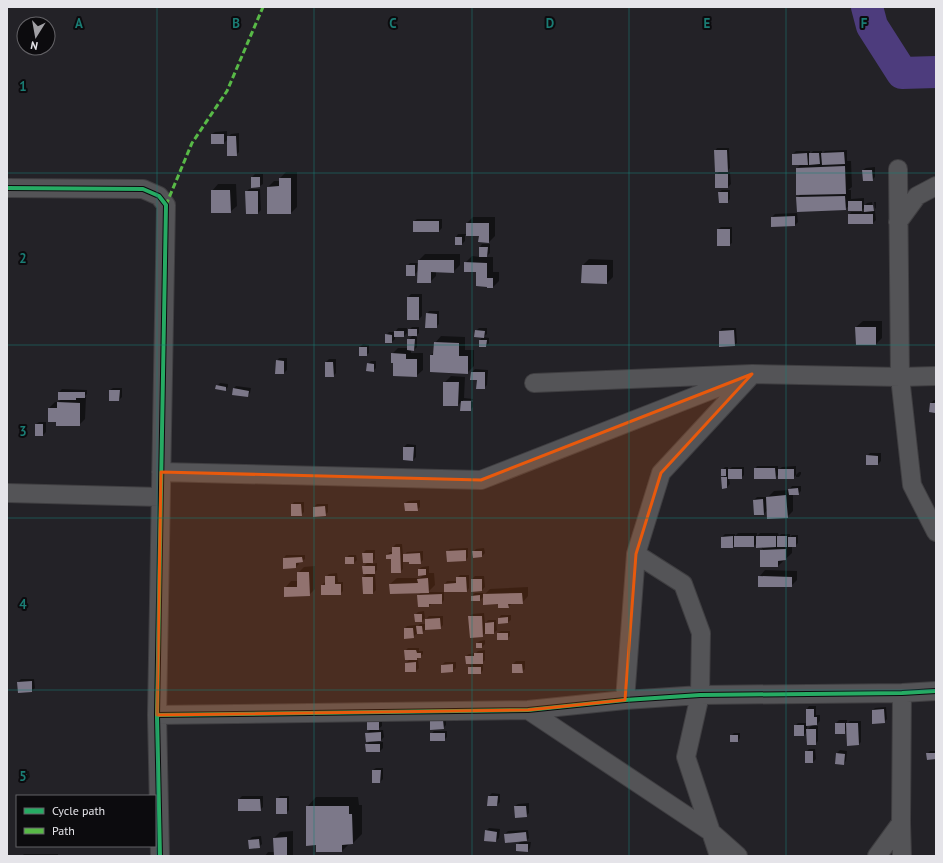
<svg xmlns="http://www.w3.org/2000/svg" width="943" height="863" font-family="'PT Sans',sans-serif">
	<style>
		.shadow { fill: #0007; fill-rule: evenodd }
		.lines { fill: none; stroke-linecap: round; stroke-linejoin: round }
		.river { stroke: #4d3c7d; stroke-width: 32 }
		.building { fill: #7c7889 }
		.minor-casing { stroke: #3f3e41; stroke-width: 20 }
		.minor { stroke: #545457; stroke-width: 18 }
		.quiet { stroke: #58b947; stroke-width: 3; stroke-dasharray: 6 3; stroke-linecap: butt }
		.cycleway-casing { stroke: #0c0b0e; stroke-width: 6 }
		.cycleway { stroke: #26ab63; stroke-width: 4 }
		.marked { fill: #e8590c; fill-opacity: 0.2; stroke: #e8590c; stroke-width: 3; stroke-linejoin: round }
		.grid { fill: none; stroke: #1a7c74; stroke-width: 1; stroke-opacity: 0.55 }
		.grid-label { font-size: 13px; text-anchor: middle; font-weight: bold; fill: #1a7c74; stroke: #0c0b0e; stroke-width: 4; stroke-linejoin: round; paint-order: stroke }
	</style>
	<rect width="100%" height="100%" fill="#232227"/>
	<path class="shadow" d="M227,131V138L231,134L239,133V152L236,155L228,139L224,143H212V134L215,132Z
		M717,148H729L730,168L727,172H730L731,184L728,187H716V175L720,171L715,151Z
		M847,150V161H851L852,187L848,190H851V199L864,198V206L867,203L872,202L873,209H875L874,202H876V208L872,211H875L876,220L873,223L849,215L851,212H865V207L860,212V210L849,206L845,209L797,198L801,194H797V168L801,164L793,154L796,151H810V154L813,151H822V154L825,151Z
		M875,167V177L872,180L863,170L866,168Z
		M286,172H297V207L291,213L268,187L274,181H280V178Z
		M255,174H263V184L260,186L252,187V177Z
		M218,184H236L237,206L230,212L212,191Z
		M249,189H260L261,210L258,213L246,192Z
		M722,190H730V199L727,202L719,192Z
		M797,213L798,222L795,225L772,217L775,214Z
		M473,217H495V236L489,242L480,235H465V241L462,244H456V237L458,234H467V223Z
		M417,219H442V228L439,231L414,221Z
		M721,227H732V243L729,245L718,229Z
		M482,244H490V253L486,257H493V272H499V281L493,287L477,272L465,263L472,256L480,257V247Z
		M425,254H460V265L453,272L436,271V276L430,282L418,271L414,275L407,266L410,263H418L419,260Z
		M589,259L613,260V277L607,283L583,265Z
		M411,294H422V316L419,319L408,297Z
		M429,311H439V324L436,327L427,314Z
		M863,321H882V338L876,344L856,327Z
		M412,327H419V333L415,337H417V347L414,350H411V353H423V370L416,376L394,362L392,354L398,348H408V340L413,335L409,330Z
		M398,328H407V333L404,336H395V339L392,342L386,335L389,332H395Z
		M479,328H487V334L483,337L489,338V343L486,346L480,340L483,336L476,331Z
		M722,328H736L737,343L734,345L720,331Z
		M441,336L465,337V350H474V366L467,373L431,355L434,352L435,343Z
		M363,344L369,345V353L366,355L360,347Z
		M279,358H287V370L284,373L277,361Z
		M329,359H336V373L333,376L326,362Z
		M371,361H376V368L373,371L368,364Z
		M475,369L488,370L487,385L484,388L472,372Z
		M451,376L465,377L464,398L473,399V400H463V402H473V407L470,410L462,401L458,405L444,383Z
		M220,383L228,384V387L225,390L217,386Z
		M236,386L251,388L250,393L247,396L233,389Z
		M113,388H122V397L119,400H110V390Z
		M62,389L87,390V394L84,397H86L85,419L79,425L57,421L49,408L55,402H58L62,399L59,392Z
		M934,400H936V411L935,412L931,403Z
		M39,422H46V432L43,435L36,424Z
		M407,444L416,445V457L413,460L404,447Z
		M870,453H881V461L878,464L867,456Z
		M757,466H778V470L782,467L796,466V475L799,472H801V474L799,477H796V475L793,478L779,474L775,478L755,469Z
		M725,467H728V470L732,467H744V475L741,478H729L730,484L727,487L723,478L725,475L722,470Z
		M792,486H801V491L798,494H793V511L787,517L768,509L764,514L754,500L757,497H766V499L774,491L789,490Z
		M420,500V507L417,510L405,503L408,501Z
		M294,502H304V512L301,515L292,505Z
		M317,504H328V512L325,515L314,507Z
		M738,533H757V536L760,533H778L779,536L781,534H790V537L792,535H798V543L795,546H792V553L778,566H761V550L764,546L757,543L754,546H735V544L732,547L722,537L725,534H735V536Z
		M396,544H402L403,556L407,552L423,551V560L420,563L403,561V569L400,572L392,558L387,555L390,552H393V547Z
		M468,548V557L466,560L447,552L450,549Z
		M484,548L485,553L482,556L473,552L476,549Z
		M366,550H375V559L371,564L377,563V570L373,574H375L376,590L373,593L363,577L368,573L363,567L368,562L363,553Z
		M286,555H305V559L302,561L298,562L299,564L296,567L284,558Z
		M349,555H356L357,560L354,563L346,558Z
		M315,566V589L309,595L285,588L291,581H298V573L304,567Z
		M429,566V573H434L435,585L428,592H444V600L442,603H432L429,606L418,595L422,592L390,584L397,578H420L423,575L419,569L422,567Z
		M765,570L797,571V580L791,586L759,577Z
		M337,573L338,582H343V591L340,594L322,585L325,582H326V577L329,574Z
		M460,575H469V588L467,591L445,584L447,581H457V578Z
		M475,576H484L485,587L482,590L472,579Z
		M528,587V596L522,603H512L508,607L484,596L480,600L472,596L475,593H483V596L490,589Z
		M424,611L425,618L422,621L415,615L418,612Z
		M484,613L485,624L488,620H496L497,630L494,633H485L482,636L470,616L472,614Z
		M501,615H511V620L508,622L499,618Z
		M429,616H443V625L440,628L425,629V630L422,633L416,634L413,637L405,628L407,626L416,625V628L420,624H426V619Z
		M501,631H510V636L507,639L498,633Z
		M485,640V644L482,647L477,643L480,641Z
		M408,648H419V651H423V654L416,660H418L419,668L416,671L406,663L410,659L405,651Z
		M485,650V660L481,664H483V670L481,673L469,667L473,663L466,656L469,654L476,653L478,651Z
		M516,661H525V669L522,672L513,664Z
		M445,662H456V668L453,671L442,672V665Z
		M21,679H34L35,688L32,691L19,692L18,682Z
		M809,706H816V715H820V721L815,726H818V741L815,744L807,732L804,735L795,726L798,723H807V709ZM807,725H812L807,730Z
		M886,707L887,719L884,722L873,710L875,708Z
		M382,718V726L377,730H383L384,737L379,742H383V748L380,751L366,745L370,741L366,734Z
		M434,718H446V725L443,728L431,721Z
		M839,720H847V724L850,721H861V742L859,744L847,729L844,733L836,723Z
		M434,731H447V737L444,740L431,734Z
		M734,733H740V738L738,741L731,736Z
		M809,749H815L816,759L813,762L806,752Z
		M840,750L847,751L846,761L843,764L837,753Z
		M930,751H936V758L927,754Z
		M376,768H383V779L380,782L373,770Z
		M24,771H29L30,777L27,780L21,774Z
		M492,793L500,794V802L497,805L489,796Z
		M242,796H263V807L260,810H239V799Z
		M280,796H289V810L286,813L277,799Z
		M316,797H358L359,805H362V834L353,843L349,844L342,851L317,844L307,807Z
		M529,803V813L526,816L515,806L518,804Z
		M489,828L500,829L499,838L496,841L486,831Z
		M528,830L529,838L525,842H531L530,848L528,851L517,845L521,841L505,834L508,831Z
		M293,831V856H265L268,852H274V838L280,832Z
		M261,836L262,844L259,847L249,840L252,837Z
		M24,854H58V856H22Z"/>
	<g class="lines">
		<path class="river" d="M867,7L872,26L902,73L936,72"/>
	</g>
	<path class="building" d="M211,134H224V144H211Z
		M227,136H236L237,156H227Z
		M714,150H727L728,172H715Z
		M844,152L845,164L822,165L821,153Z
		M807,153L808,165H792V154Z
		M809,153H819L820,164L809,165Z
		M845,166L846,194L796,195V168Z
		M862,170H872L873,181H863Z
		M715,174H728V188H715Z
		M251,177H260V187L251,188Z
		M279,178H291V214H267V187L279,186Z
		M211,190H230L231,213H211Z
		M245,191H258V214H246Z
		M718,192H728V203H719Z
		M845,196L846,210L797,212L796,197Z
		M848,201H862V211H848Z
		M864,205H873L874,211L864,212Z
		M848,214H873V224H848Z
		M795,216V226L771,227V217Z
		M413,221H439V232H413Z
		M466,223H489V243L478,242L479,236H466Z
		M717,229H730V246H717Z
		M455,237H462V245H455Z
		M479,247H488L487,257H479Z
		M418,260H454V273L431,272V283H417Z
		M464,262L487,263V278H493V288H487V287L476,286V272H464Z
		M406,265H415V276H406Z
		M582,265H607V284L581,283Z
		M407,297H419V320H407Z
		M426,313L437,314V328H425Z
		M855,327H876V345H856Z
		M408,329H417V336H408Z
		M475,330L485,331L484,338L474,337Z
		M734,330L735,346L719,347V331Z
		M394,331H404V337H394Z
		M385,334L392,335V343H385Z
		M407,339H415L414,351L407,350Z
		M479,340H487L486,347H479Z
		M434,342L459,343V356H468V374L430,372V355H433Z
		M359,347H367V356H359Z
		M391,353L406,354V359H417V377L393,376V363H391Z
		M276,360L284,361V374H275Z
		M325,362H333L334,377H325Z
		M367,363L374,364V372L366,371Z
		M471,372H485V389H476L477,380H470Z
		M443,382H459L458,406H443Z
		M216,385L226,387V391L215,389Z
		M233,388L249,391L248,397L232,395Z
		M109,390H120L119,401H109Z
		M58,392H85V398H76V400H58Z
		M461,401H471V411H460Z
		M57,402L80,403V426H56V422H48V408H57Z
		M930,403H936L935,413L929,412Z
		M35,424H43V436H35Z
		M403,447H414L413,461L403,460Z
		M866,455L878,456V465H866Z
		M754,468H775L776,479H754Z
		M721,469H726V476H721Z
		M728,469H742V479H728Z
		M778,469H794V479H778Z
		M721,477H727V488L722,489Z
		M798,488L799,495H789L788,489Z
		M786,495L788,518L767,519L766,497Z
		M763,499L764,515H754L753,500Z
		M404,503H417L418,511H405Z
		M291,504H301L302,516H291Z
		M325,506L326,516L313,517V507Z
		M733,536V548H721V537Z
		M734,536H754V547H734Z
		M756,536H776V547L756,548Z
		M777,536H787V547H777Z
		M788,537H796V547H788Z
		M392,547H400L401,573H391V559H386V555L392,554Z
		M786,549V560L778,561V567H760V550Z
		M466,550V561L447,562L446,551Z
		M472,551H482V557L473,558Z
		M362,553H373V563H363Z
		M420,553L421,564H409V562H403V554Z
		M302,557L303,562L296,563V568L283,569V558Z
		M345,557H354V564H345Z
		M362,566H375V574H363Z
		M418,569H426V575L418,576Z
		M297,572H309L310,596L284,597V587H297Z
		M325,576H335V584H341V595H321V585H325Z
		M758,576L792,577V587H758Z
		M362,577H373V594H363Z
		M456,577H466L467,592H444V584L456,583Z
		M428,578L429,593L390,594L389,584L418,583L417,579Z
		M471,579H482V591L471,592Z
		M522,593L523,604H508L509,608H498V604L483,605V594Z
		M442,594V604H429V607H418L417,595Z
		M480,595V601H471V596Z
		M414,614H422V622H415Z
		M468,616H482L483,637L470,638Z
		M508,617V623L498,624V618Z
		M440,618L441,629L425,630V619Z
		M494,622V634H485V623Z
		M416,626H422L423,634H417Z
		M404,628H413L414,638L404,639Z
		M497,633H508V640H497Z
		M476,643H482V648H476Z
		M404,650H416L417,653H421V658H417V660H405Z
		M474,653H483V664H466L465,656H474Z
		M416,662V672H405V663Z
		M453,664V672L441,673V665Z
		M512,664H522L523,673H512Z
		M468,667H481V674H468Z
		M32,681V692L18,693L17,682Z
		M806,709H814V717H817V725L806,726Z
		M884,709L885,723L872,724V710Z
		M379,720V730H367V721Z
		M443,720L444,729L430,730V721Z
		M835,723H845V734H835Z
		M846,723H858L859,745L847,746Z
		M794,725H804V736H794Z
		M806,729H816V745H807Z
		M381,732V741L366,742L365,733Z
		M430,733H445V741H430Z
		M730,735H738V742H730Z
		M365,744H380V752H366Z
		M805,751H813V763H805Z
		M836,753L845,754L844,765L835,764Z
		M926,753H936V759L927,760Z
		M372,770H381L380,783H372Z
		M20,773H27V781H20Z
		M488,796H498L497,806H487Z
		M276,798H287V814H276Z
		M238,799H260L261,811H238Z
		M306,806H349V814H352L353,844L342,845V852H316V845L306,846Z
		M514,806H526L527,817L515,818Z
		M485,830L497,832L496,842L484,841Z
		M526,832L527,841L505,843L504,834Z
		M287,837V856H274L273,838Z
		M259,839L260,848L249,849L248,840Z
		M516,844H528V852L516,851Z"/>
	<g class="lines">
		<g class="minor-casing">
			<path id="minor" d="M898,169L900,377L912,485L936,532
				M7,188L143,189L159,196L166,205L157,715L160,856
				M898,222L917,196L936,186
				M534,383L752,374L900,377L936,376
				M161,472L481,480L752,374
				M7,493L160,497
				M636,554L683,584L701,633L700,695L686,757L719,856
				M902,693L901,823L902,856
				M625,700L636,554L661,473L749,378
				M528,710L711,832L738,856
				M157,715L528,710L625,700L700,695L902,693L936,691
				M877,856L901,823"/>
		</g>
		<use href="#minor" class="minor"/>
		<path class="quiet" d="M166,205L192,143L227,91L263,7"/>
		<g class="cycleway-casing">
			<path id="cycleway" d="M7,188L143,189L159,196L166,205L157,715L160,856
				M157,715L528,710L625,700L700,695L902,693L936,691"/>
		</g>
		<use href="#cycleway" class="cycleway"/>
	</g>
	<path class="marked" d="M752,374L661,473L636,554L625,700L528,710L157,715L161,472L481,480Z"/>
	<path class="grid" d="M157,7V856M314,7V856M472,7V856M629,7V856M786,7V856M7,173H936M7,345H936M7,518H936M7,690H936"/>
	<g class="grid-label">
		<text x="79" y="28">A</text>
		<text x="236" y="28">B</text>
		<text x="393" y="28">C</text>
		<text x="550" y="28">D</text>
		<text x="707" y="28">E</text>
		<text x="864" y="28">F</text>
		<text x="23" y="91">1</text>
		<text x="23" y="263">2</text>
		<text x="23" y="436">3</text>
		<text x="23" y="609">4</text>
		<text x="23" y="781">5</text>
	</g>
	<rect width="943" height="863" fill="none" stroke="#e5e4e9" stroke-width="16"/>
	<rect x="16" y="795" width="140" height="52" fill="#0c0b0e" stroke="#636266"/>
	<rect x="24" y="808" width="20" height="6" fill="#26ab63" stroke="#636266"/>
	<text x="52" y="815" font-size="12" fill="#e5e4e9">Cycle path</text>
	<rect x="24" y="828" width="20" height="6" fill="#58b947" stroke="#636266"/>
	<text x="52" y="835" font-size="12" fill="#e5e4e9">Path</text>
	<g transform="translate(36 36) rotate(191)"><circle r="19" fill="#0c0b0e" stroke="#636266"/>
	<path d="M0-3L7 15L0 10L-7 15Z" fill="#a1a0a5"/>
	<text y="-6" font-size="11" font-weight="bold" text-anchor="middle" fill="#e5e4e9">N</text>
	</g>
</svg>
